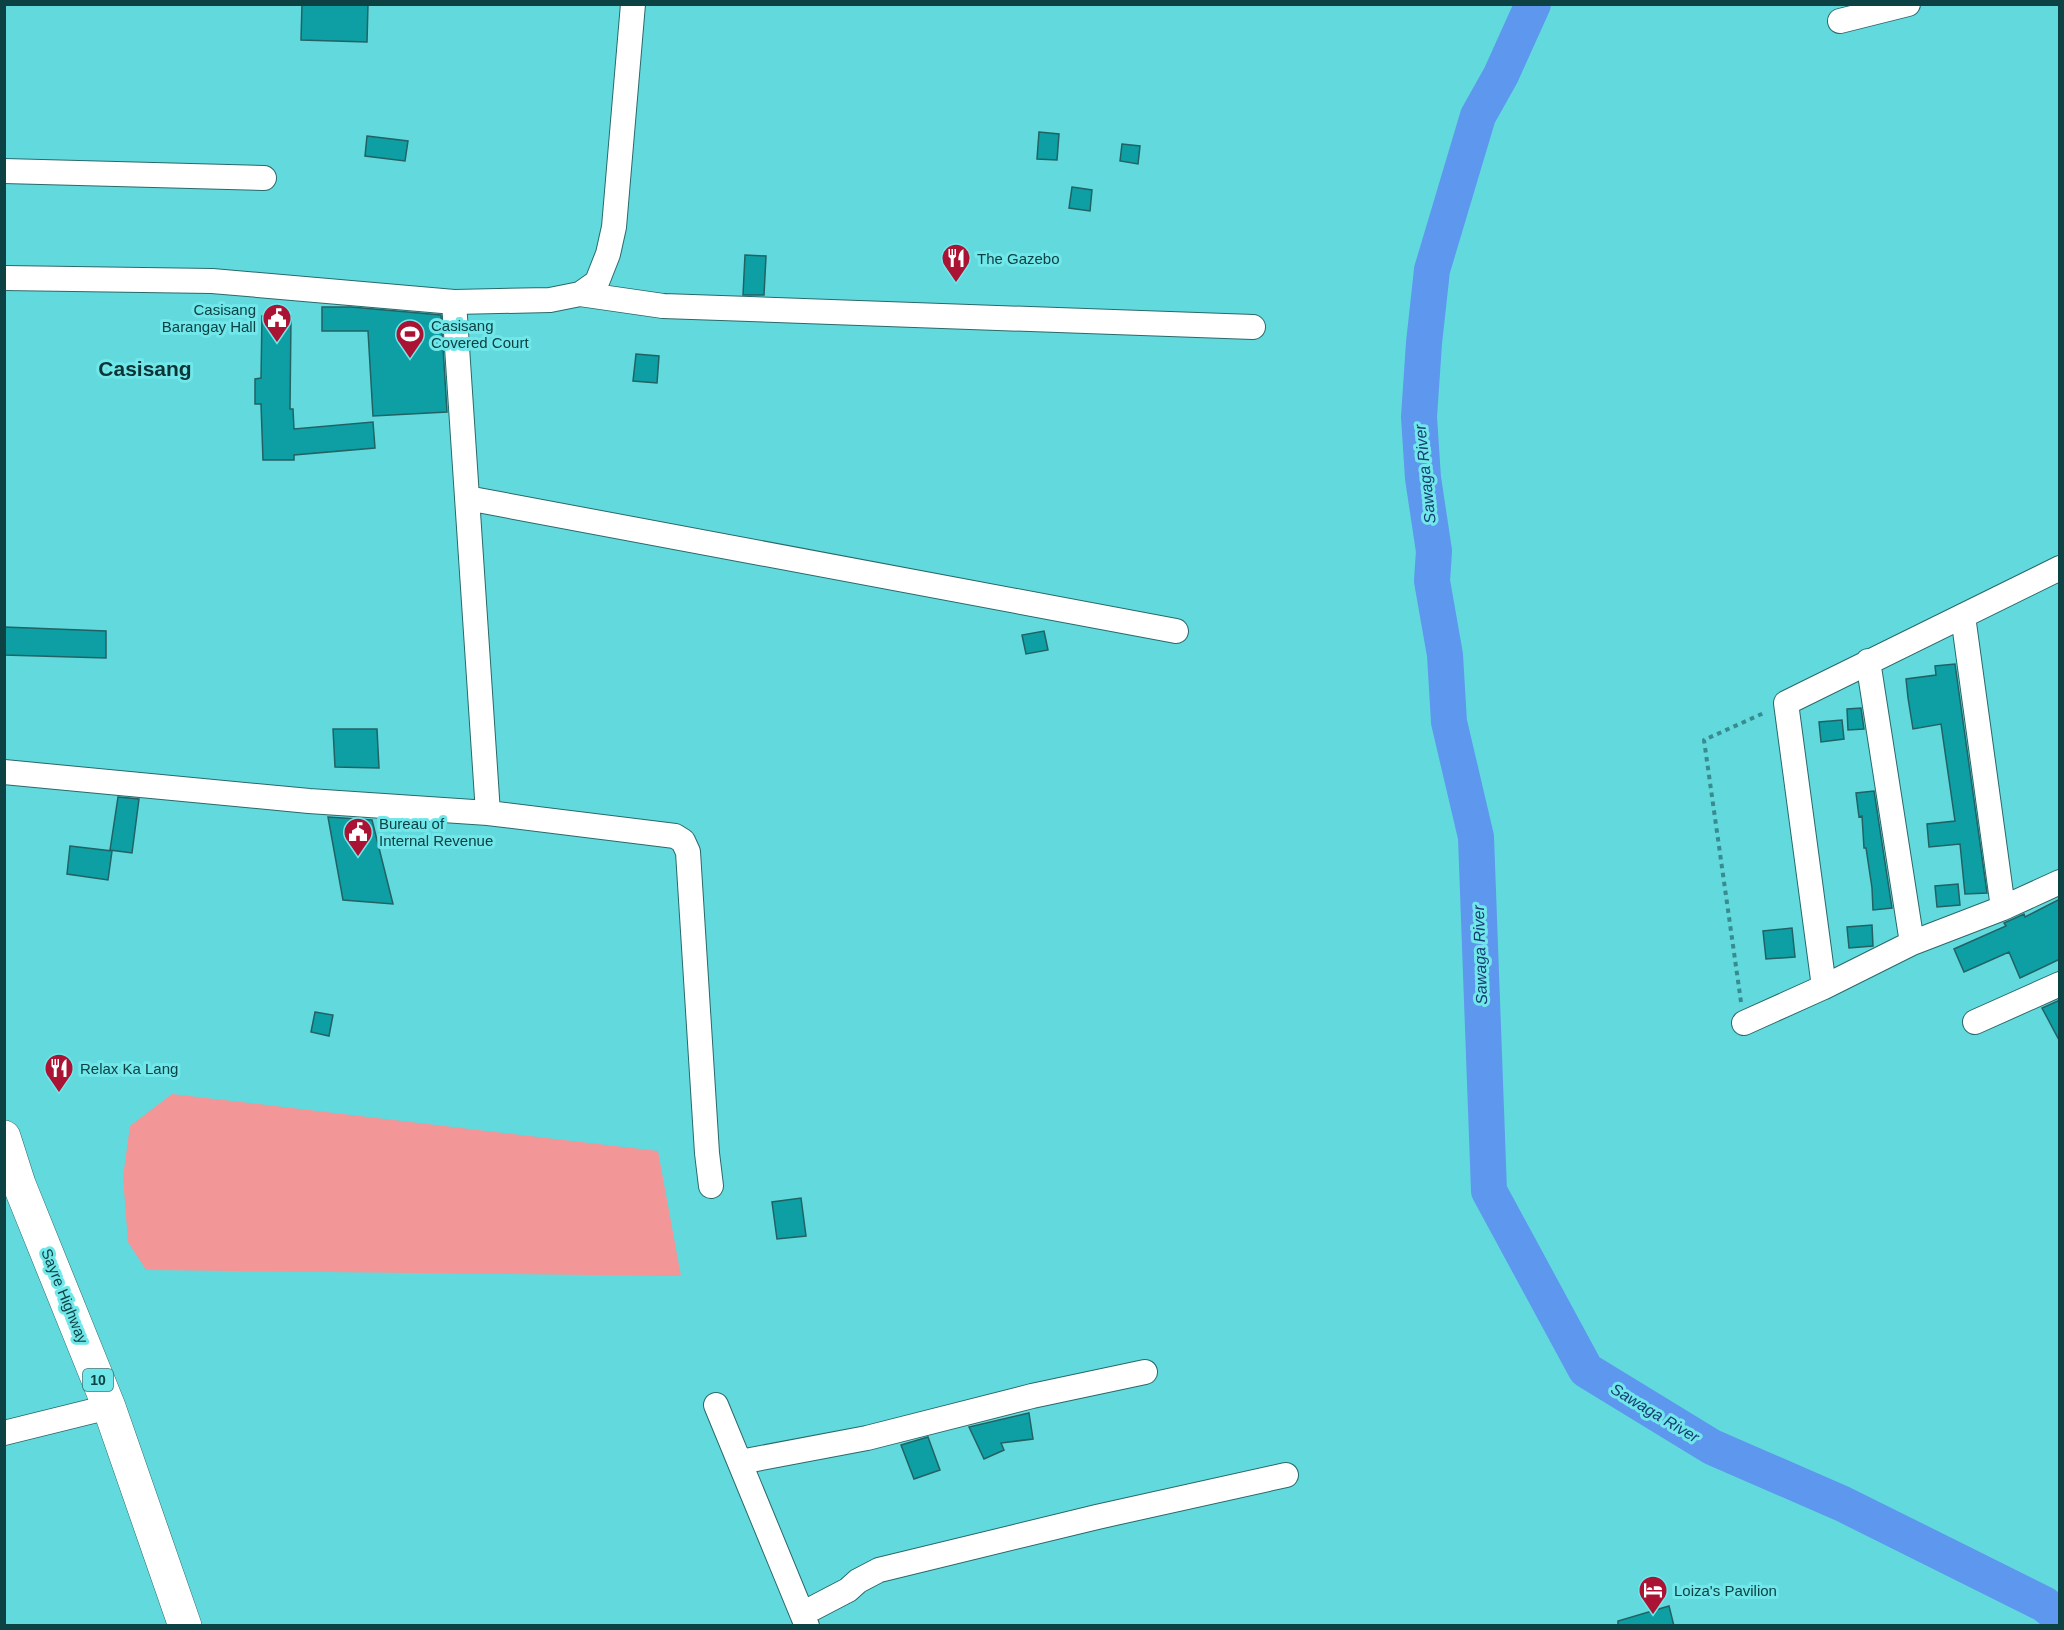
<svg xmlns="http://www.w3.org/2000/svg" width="2064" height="1630" font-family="Arial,sans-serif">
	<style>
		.green { fill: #f29698 }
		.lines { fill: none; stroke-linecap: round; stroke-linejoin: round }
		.river { stroke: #5d97ee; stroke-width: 36 }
		.building { fill: #0d9fa3; stroke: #226264; stroke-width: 1.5 }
		.minor-casing { stroke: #29696a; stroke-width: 26 }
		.highway-casing { stroke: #29696a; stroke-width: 34 }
		.path { stroke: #368c8f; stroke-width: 4; stroke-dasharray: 4.5 4.5; stroke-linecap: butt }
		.minor { stroke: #fff; stroke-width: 24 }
		.highway { stroke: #fff; stroke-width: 33 }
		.labels { text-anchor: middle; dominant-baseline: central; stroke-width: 6; stroke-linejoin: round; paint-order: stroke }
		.shield { fill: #71e7ea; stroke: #2a7476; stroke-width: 1.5 }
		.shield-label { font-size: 14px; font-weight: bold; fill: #0c4244 }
		.poi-label { font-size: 15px; fill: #0c4244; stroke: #71e7ea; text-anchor: start }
		.street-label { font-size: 15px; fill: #0c4244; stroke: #71e7ea }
		.water-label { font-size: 16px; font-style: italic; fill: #163c73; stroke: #71e7ea }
		.district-label { font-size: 21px; font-weight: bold; fill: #0d3435; stroke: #71e7ea }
	</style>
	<rect width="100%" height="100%" fill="#62d9dd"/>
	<path class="green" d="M172,1094L658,1151L681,1276L146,1270L128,1242L123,1177L130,1126Z"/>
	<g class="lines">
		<path class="river" d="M1533,4L1501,75L1478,116L1432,270L1424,343L1419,417L1423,478L1434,551L1432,581L1445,655L1449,722L1476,837L1489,1191L1586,1370L1712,1447L1843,1504L2044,1604L2060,1617"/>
	</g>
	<path class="building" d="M302,4H368L367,42L301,40Z
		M1039,132L1059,134L1057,160L1037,159Z
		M367,136L408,141L405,161L365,156Z
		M1122,144L1140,146L1138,164L1120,161Z
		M1072,187L1092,190L1090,211L1069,208Z
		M745,255L766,256L764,295H743Z
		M322,307H351L441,315L447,412L373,416L368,331H322Z
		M262,316H291L290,409H293L294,429L373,422L375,448L294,455V460H263L261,404H255V379L261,378Z
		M636,354L659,356L657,383L633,381Z
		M4,627L106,631V658L4,655Z
		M1044,631L1048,650L1026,654L1022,635Z
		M1955,664L1987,893L1965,894L1960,844L1929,847L1927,824L1955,821L1941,724L1913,729L1908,698L1906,679L1936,675L1935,666Z
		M1861,708L1864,729L1848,730L1847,709Z
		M1842,720L1844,739L1821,742L1819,722Z
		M333,729H377L379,768L335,767Z
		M1874,791L1892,908L1873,910L1872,888L1866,848H1864L1862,816L1859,817L1856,793Z
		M118,797L139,799L132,853L110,850Z
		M328,817L372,820L393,904L343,900Z
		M70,846L112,851L108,880L67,874Z
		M1958,884L1960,905L1937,907L1935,886Z
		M2060,899V959L2020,978L2009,952L1964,972L1954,949L2006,926L2004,923L2024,914L2025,917Z
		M1872,925L1873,946L1849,948L1847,927Z
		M1792,928L1795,957L1766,959L1763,931Z
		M2060,1000V1042L2042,1008Z
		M315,1012L333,1015L329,1036L311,1032Z
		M801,1198L806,1236L777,1239L772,1202Z
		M1029,1413L1033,1439L1001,1443L1004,1450L984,1459L969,1427Z
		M928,1437L940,1470L914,1479L901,1445Z
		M1669,1606L1674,1626H1618V1621Z"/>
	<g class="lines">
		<g class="minor-casing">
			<path id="minor" d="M1840,21L1908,4
				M4,171L264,178
				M4,278L212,281L454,302L550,300L580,294L597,282L608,254L614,227L633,4
				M580,294L663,306L1253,327
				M467,498L1176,631
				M1963,616L2003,908
				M1868,661L1912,943
				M4,772L309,801L488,813L454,302
				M488,813L675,836L683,841L688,852L707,1153L711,1186
				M1824,987L1786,703L2060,568
				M1975,1022L2060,984
				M1744,1023L1824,987L1912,943L2003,908L2060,882
				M716,1405L807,1626
				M4,1433L109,1407
				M740,1462L867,1438L1032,1396L1145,1372
				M802,1614L848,1590L858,1581L879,1570L1097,1517L1286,1475"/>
		</g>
		<g class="highway-casing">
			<path id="highway" d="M4,1137L19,1184L109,1407L185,1626"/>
		</g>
		<path class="path" d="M1741,1002L1704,740L1766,712"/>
		<use href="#minor" class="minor"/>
		<use href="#highway" class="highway"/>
	</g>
	<defs>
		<g id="restaurant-pin" transform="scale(1.5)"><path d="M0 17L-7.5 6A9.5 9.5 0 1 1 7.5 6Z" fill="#aa1333" stroke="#71e7ea"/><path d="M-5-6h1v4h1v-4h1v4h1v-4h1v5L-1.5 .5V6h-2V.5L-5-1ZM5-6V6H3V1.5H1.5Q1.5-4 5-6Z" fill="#fff"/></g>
		<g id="civic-pin" transform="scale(1.5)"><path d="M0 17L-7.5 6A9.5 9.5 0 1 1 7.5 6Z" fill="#aa1333" stroke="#71e7ea"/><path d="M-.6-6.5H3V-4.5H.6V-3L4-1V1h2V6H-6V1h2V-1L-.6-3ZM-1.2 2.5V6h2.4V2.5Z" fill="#fff"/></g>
		<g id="stadium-pin" transform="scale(1.5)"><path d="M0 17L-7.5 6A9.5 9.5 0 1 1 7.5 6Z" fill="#aa1333" stroke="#71e7ea"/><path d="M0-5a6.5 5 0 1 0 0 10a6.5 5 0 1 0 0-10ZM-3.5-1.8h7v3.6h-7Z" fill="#fff"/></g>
		<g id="hotel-pin" transform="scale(1.5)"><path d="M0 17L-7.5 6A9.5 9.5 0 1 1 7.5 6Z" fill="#aa1333" stroke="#71e7ea"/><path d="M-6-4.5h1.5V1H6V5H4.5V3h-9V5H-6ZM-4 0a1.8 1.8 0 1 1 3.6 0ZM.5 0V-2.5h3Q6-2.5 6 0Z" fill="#fff"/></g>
	</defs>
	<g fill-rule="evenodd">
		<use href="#restaurant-pin" x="956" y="258"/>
		<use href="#civic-pin" x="277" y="318"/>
		<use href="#stadium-pin" x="410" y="334"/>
		<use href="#civic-pin" x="358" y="832"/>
		<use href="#restaurant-pin" x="59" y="1068"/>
		<use href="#hotel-pin" x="1653" y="1590"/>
	</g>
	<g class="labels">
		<rect class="shield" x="83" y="1369" width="30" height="22" rx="4.5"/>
		<g class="shield-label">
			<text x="98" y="1380">10</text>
		</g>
		<g class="poi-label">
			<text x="977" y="258">The Gazebo</text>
			<text x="256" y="309" text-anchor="end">Casisang<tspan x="256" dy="17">Barangay Hall</tspan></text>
			<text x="431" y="325">Casisang<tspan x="431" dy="17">Covered Court</tspan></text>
			<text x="379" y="823">Bureau of<tspan x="379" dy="17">Internal Revenue</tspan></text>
			<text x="80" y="1068">Relax Ka Lang</text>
			<text x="1674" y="1590">Loiza's Pavilion</text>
		</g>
		<g class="street-label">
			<text transform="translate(65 1296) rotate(68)">Sayre Highway</text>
		</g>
		<g class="water-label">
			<text transform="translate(1425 474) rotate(-96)">Sawaga River</text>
			<text transform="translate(1480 955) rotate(-92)">Sawaga River</text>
			<text transform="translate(1655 1413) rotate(31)">Sawaga River</text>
		</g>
		<g class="district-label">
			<text x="145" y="368">Casisang</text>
		</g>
	</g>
	<rect width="2064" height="1630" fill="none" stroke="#0c4244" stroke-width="12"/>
</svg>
